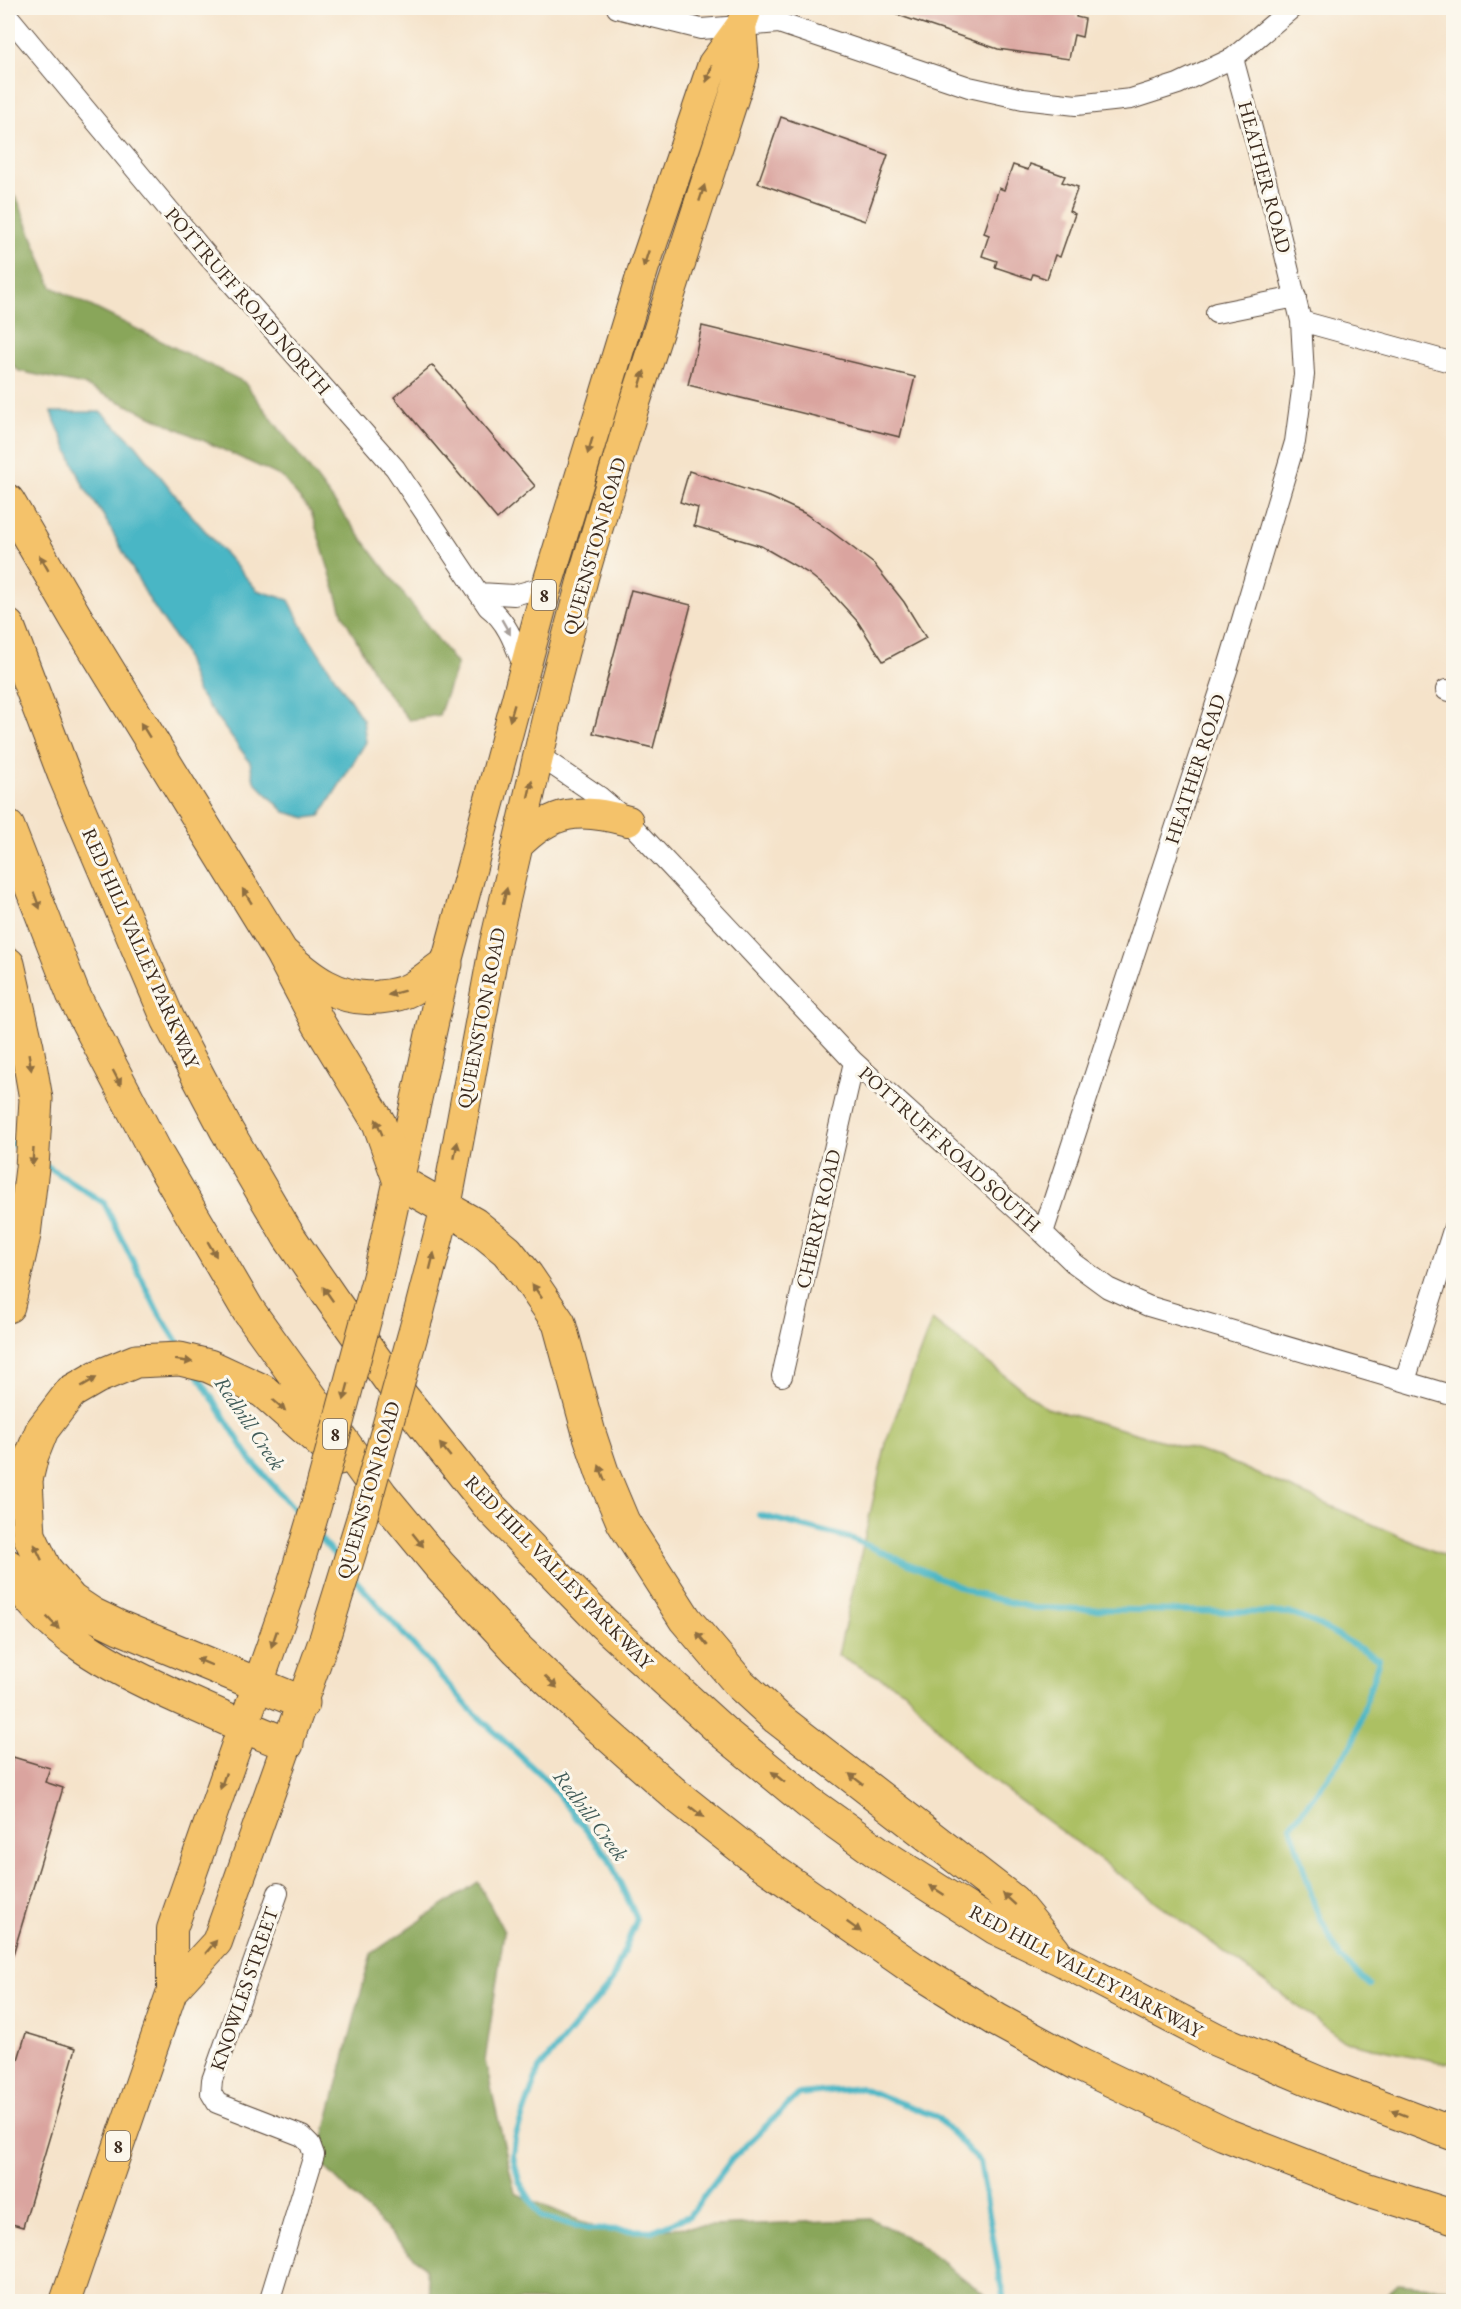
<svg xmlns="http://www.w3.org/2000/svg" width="1461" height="2309" font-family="'EB Garamond',serif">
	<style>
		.green { fill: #acc064; stroke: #747541; stroke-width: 1.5 }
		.forest { fill: #89a65a; stroke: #62683c; stroke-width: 1.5 }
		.water { fill: #49b6c5; stroke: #427072; stroke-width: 1.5 }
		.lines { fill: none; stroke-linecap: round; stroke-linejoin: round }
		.stream { stroke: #49b6c5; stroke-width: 6 }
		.building { fill: #daa49f }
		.minor-casing { stroke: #574638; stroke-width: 22 }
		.primary-casing { stroke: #574638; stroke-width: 32 }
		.motorway-casing { stroke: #574638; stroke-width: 35 }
		.minor { stroke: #fff; stroke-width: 20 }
		.primary { stroke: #f4c26a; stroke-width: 30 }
		.motorway { stroke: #f4c26a; stroke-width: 33 }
		.primary-bridge-casing { stroke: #574638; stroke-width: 32; stroke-linecap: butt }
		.primary-bridge { stroke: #f4c26a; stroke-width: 30 }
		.oneway { fill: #8e6e40 }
		.oneway2 { fill: #a79f9a }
		.labels { text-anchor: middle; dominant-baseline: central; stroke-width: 6; stroke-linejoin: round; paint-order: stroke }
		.shield { fill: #fbf7ec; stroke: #75685c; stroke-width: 1.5 }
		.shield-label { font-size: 18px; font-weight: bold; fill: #3b2a1e }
		.street-label { font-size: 20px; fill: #3b2a1e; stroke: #fbf7ec }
		.water-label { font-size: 21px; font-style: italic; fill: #405b58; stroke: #fbf7ec }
	</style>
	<rect width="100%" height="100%" fill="#fbf7ec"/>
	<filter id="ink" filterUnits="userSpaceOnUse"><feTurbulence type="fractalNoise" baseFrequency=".0167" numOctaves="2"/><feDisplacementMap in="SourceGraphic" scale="12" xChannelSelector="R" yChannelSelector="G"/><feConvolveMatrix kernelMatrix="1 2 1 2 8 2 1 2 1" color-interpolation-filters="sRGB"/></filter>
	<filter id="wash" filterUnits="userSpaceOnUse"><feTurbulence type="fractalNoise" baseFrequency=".008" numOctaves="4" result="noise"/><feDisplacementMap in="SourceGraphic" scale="24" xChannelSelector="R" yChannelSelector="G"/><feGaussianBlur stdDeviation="1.35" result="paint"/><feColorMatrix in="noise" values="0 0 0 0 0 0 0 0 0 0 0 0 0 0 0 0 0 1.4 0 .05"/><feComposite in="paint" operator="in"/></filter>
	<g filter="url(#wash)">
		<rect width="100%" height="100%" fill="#f5e3ca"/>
		<path class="green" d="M932,1320L1047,1408L1219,1457L1445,1556L1454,1583L1453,2063H1445L1346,2042L970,1764L905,1691L838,1655L887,1439Z"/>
		<path class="forest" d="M8,189L18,201L52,287L244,382L457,665L439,715L409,720L380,684L343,615L311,512L282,477L84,385L19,371L8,360Z
			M478,1882L504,1932L485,2061L515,2193L603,2231L871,2219L916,2242L993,2301H432L425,2268L318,2160L371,1954Z
			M1398,2284L1453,2289V2301H1380Z"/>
		<path class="water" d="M51,412H101L136,445L187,510L257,590L289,600L304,630L363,720L366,742L320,816L307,818L285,812L254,781L250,762L197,691L183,650L150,601L103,515L84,487Z"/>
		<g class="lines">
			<path class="stream" d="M8,1141L23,1151
				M44,1164L104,1203L157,1310L181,1348
				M197,1374L251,1460L302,1518
				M759,1515L853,1539L976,1594L1033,1608L1289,1613L1315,1623L1379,1659L1353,1743L1291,1826L1315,1907L1341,1959L1370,1985
				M317,1535L340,1561
				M352,1576L469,1708L547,1781L608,1857L637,1919L611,1983L539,2069L515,2138L513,2156L519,2181L541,2217L589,2229L652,2231L689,2216L732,2159L799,2094L861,2088L937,2117L980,2162L1004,2302"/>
		</g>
		<g id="blocks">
			<path class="building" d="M877,8H1077L1076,17L1085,19L1082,37L1074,35L1069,59L998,49Z
				M781,117L888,155L865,221L758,183Z
				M1030,164L1065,176L1062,182L1078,187L1069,211L1075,214L1060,257L1055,255L1047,279L1033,274L1031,279L995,267L997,261L982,256L989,235L984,233L999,188L1004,190L1013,165L1028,170Z
				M702,326L915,377L900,437L688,385Z
				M432,365L535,486L497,519L394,397Z
				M689,471L772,498L804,513L832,532L874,564L904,602L926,638L883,661L858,622L828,589L808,573L761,546L694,526L698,508L680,502Z
				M631,590L691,605L653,748L593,733Z
				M13,1757L50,1768L45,1782L63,1788L8,1971V1774Z
				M26,2033L76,2048L23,2227L8,2223V2060L17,2063Z"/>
		</g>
	</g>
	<g filter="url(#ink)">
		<use href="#blocks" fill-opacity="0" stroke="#574638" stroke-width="1.5"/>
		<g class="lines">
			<g class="minor-casing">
				<path id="minor" d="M617,8L701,29L779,23L969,87L1023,99L1076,105L1131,99L1178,84L1233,58L1292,8
					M8,16L205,253L395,468L488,607C508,622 515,645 524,668
					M1216,313L1296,297
					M1301,321L1454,363
					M479,593L514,595L547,586
					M1446,690L1454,692
					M538,755L600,797L628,821L854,1062L1043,1233L1074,1263L1108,1288L1148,1306L1454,1396
					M1043,1233L1228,667L1295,442L1304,375L1301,321L1276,218L1233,58
					M782,1376L854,1062
					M1405,1381L1454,1227
					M269,2302L314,2155L310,2144L302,2136L217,2103L211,2093L212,2080L278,1893"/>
			</g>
			<g class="primary-casing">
				<path id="primary" d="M517,846C553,809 580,808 628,821
					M378,1275L446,964L547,586L644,267L713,64L741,26
					M418,1316L446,1207L495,943L556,680L584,574L634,406L744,65L741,26L747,8
					M172,1991L217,1942L325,1637L362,1517
					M65,2302L172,1991V1929L290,1593"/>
			</g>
			<g class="motorway-casing">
				<path id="motorway" d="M8,501L76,618L281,952C309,978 339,1002 379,997C390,996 402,994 411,989C423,982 434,972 446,964
					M8,626L64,774L168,1019L227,1131L289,1237L333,1301L399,1393L489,1506L603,1623L723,1732L808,1802L879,1853L996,1928L1061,1959L1215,2039L1321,2084L1454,2134
					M8,827L73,994L156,1153L248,1310L381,1495L439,1565L517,1649L598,1726L677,1796L759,1861L913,1968L997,2020L1078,2064L1224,2134L1365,2189L1454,2217
					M281,952L319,1024L379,1123L400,1182L474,1224L507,1251L527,1276L559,1323L589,1433L602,1472L623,1522L685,1619L740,1684L777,1718L1013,1901L1054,1951
					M8,964L27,1047L36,1099L32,1168L24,1235L8,1306
					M8,1566C44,1634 115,1669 182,1699C217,1715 252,1730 287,1744
					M303,1703L119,1627L92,1614L71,1600L45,1569L29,1535L26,1480L32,1455L42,1430L71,1392L97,1377L136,1361L180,1359L209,1366L263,1391L339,1458"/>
			</g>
			<use href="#minor" class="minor"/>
			<use href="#primary" class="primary"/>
			<use href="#motorway" class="motorway"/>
			<g class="primary-bridge-casing">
				<path id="primary-bridge" d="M362,1517L418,1316
					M290,1593L316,1506L378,1275"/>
			</g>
			<use href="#primary-bridge" class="primary-bridge"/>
		</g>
		<defs><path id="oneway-solid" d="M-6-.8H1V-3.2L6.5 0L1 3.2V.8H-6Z" transform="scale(1.5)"/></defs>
		<g class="oneway">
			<use href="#oneway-solid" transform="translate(709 74) rotate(109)"/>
			<use href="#oneway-solid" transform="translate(702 193) rotate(-72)"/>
			<use href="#oneway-solid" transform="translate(646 259) rotate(108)"/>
			<use href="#oneway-solid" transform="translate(642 379) rotate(-73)"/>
			<use href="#oneway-solid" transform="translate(590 446) rotate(107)"/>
			<use href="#oneway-solid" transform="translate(44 563) rotate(-120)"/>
			<use href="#oneway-solid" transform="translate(512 713) rotate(106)"/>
			<use href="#oneway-solid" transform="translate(145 730) rotate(-122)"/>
			<use href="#oneway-solid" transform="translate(530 789) rotate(-77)"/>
			<use href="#oneway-solid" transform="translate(247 896) rotate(-122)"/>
			<use href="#oneway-solid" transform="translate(505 896) rotate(-77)"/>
			<use href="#oneway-solid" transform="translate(37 901) rotate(69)"/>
			<use href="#oneway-solid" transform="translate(396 993) rotate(165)"/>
			<use href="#oneway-solid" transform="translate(30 1062) rotate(81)"/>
			<use href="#oneway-solid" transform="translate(117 1078) rotate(62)"/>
			<use href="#oneway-solid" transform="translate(379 1127) rotate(-113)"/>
			<use href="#oneway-solid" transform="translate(456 1150) rotate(-79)"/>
			<use href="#oneway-solid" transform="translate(33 1157) rotate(93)"/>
			<use href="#oneway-solid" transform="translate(212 1249) rotate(60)"/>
			<use href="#oneway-solid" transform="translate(432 1261) rotate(-76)"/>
			<use href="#oneway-solid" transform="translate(537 1291) rotate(-124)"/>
			<use href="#oneway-solid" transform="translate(328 1294) rotate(-125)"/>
			<use href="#oneway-solid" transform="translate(184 1361) rotate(8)"/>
			<use href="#oneway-solid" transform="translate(89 1382) rotate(-30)"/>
			<use href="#oneway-solid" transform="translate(346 1392) rotate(105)"/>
			<use href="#oneway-solid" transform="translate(279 1405) rotate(41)"/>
			<use href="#oneway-solid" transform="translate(445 1450) rotate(-129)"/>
			<use href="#oneway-solid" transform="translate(602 1473) rotate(-111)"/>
			<use href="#oneway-solid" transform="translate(418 1540) rotate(51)"/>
			<use href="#oneway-solid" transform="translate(38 1552) rotate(-115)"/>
			<use href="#oneway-solid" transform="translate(53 1623) rotate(45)"/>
			<use href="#oneway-solid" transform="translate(274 1639) rotate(109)"/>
			<use href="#oneway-solid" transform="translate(702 1639) rotate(-130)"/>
			<use href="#oneway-solid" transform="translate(204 1662) rotate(-157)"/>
			<use href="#oneway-solid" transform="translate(551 1682) rotate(44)"/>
			<use href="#oneway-solid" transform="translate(778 1777) rotate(-141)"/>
			<use href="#oneway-solid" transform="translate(856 1779) rotate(-142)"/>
			<use href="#oneway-solid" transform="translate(223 1781) rotate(109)"/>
			<use href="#oneway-solid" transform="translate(697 1812) rotate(38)"/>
			<use href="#oneway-solid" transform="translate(937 1890) rotate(-147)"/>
			<use href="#oneway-solid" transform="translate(1009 1899) rotate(-138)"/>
			<use href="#oneway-solid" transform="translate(854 1927) rotate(35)"/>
			<use href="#oneway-solid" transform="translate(211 1947) rotate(-50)"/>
			<use href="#oneway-solid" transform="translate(1399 2113) rotate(-159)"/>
		</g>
		<use class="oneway2" href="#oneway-solid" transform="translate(506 627) rotate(60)"/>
	</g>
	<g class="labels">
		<g class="shield">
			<rect x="532" y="580" width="24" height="30" rx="4.5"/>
			<rect x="323" y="1419" width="24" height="30" rx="4.5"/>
			<rect x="106" y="2131" width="24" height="30" rx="4.5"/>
		</g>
		<g class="shield-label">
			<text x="544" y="595">8</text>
			<text x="335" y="1434">8</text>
			<text x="118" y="2146">8</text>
		</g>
		<g class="street-label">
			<text transform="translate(1265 177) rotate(75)">HEATHER ROAD</text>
			<text transform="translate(248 301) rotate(49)">POTTRUFF ROAD NORTH</text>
			<text transform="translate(594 546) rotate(-74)">QUEENSTON ROAD</text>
			<text transform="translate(1195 769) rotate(-72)">HEATHER ROAD</text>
			<text transform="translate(141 948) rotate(66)">RED HILL VALLEY PARKWAY</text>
			<text transform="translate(481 1018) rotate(-79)">QUEENSTON ROAD</text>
			<text transform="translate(950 1149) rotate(42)">POTTRUFF ROAD SOUTH</text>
			<text transform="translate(818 1219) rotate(-77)">CHERRY ROAD</text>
			<text transform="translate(368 1490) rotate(-74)">QUEENSTON ROAD</text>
			<text transform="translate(559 1572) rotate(46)">RED HILL VALLEY PARKWAY</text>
			<text transform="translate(1086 1971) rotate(28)">RED HILL VALLEY PARKWAY</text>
			<text transform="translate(244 1989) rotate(-71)">KNOWLES STREET</text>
		</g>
		<g class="water-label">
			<text transform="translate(250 1423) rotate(56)">Redhill Creek</text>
			<text transform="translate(591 1815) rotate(53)">Redhill Creek</text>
		</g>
	</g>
	<rect width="1461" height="2309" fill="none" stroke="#fbf7ec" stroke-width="30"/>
</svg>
